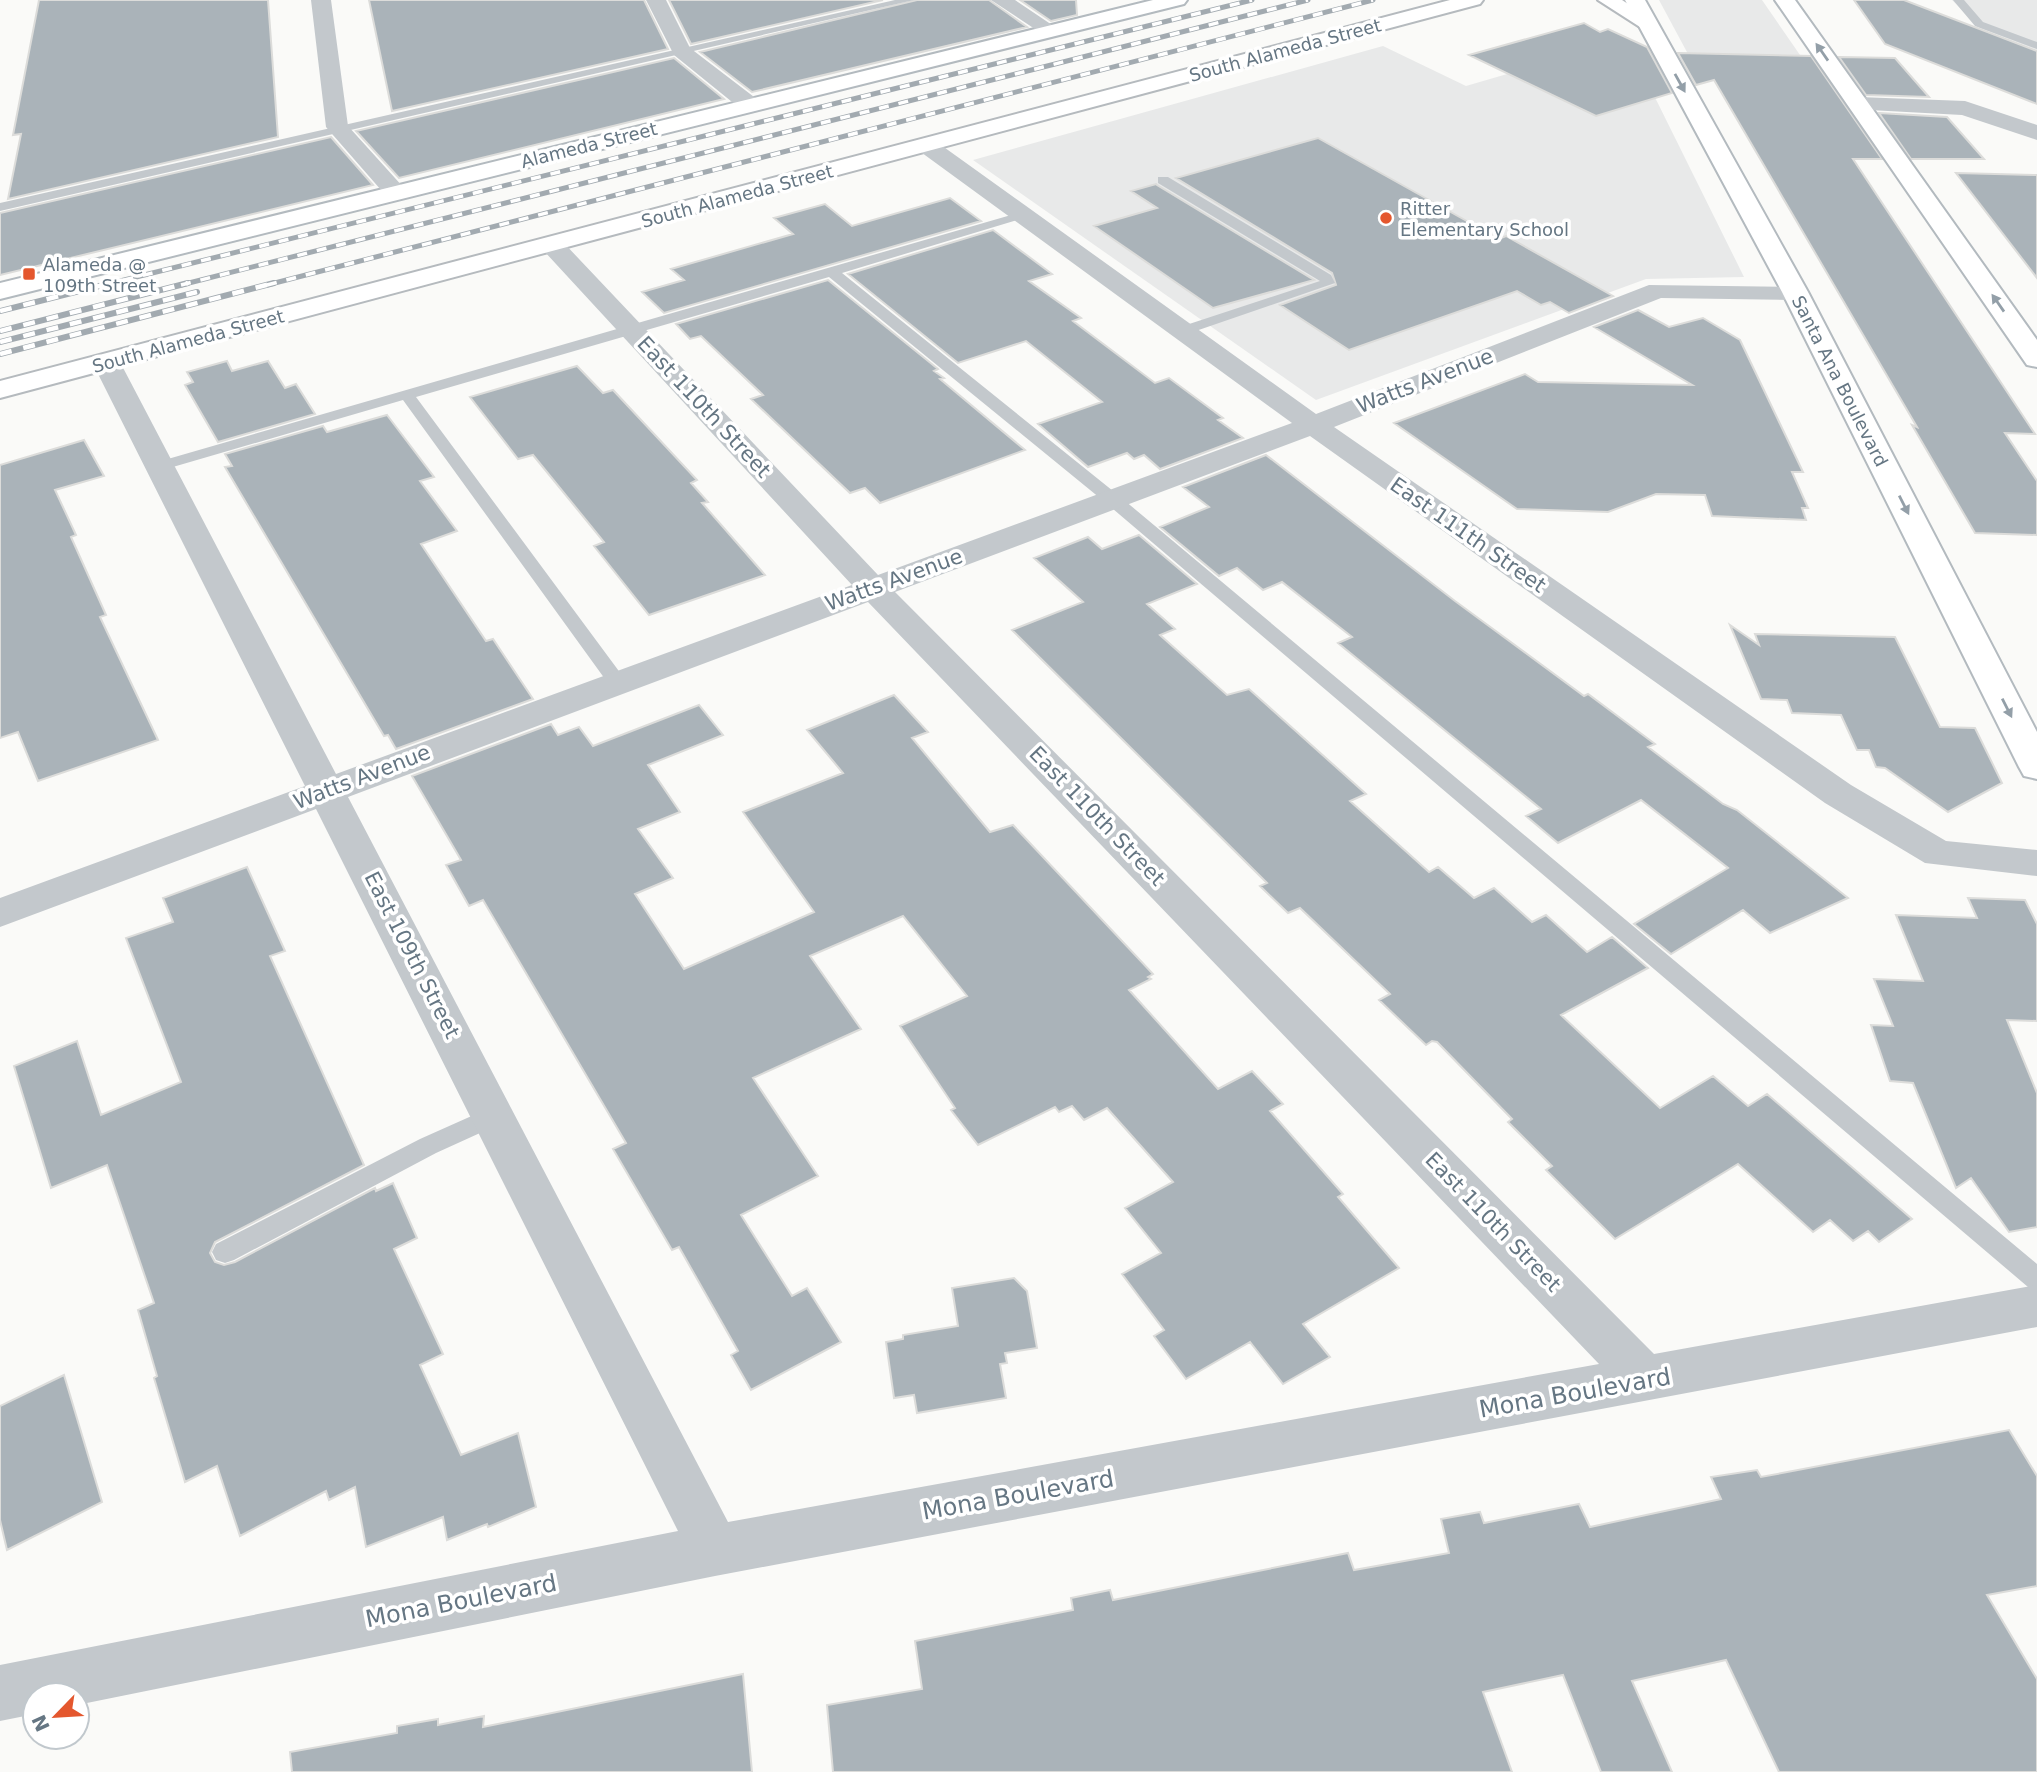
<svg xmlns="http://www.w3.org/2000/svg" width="2037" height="1772" font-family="'DejaVu Sans',sans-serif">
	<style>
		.built { fill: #e8e9e9 }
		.building { fill: #aab3b9; stroke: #dcdcda; stroke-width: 2 }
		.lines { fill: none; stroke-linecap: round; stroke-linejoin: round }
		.secondary-casing { stroke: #b3babf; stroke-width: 4 }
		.primary-casing { stroke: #b5babe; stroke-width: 4 }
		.lane { fill: #c3c8cc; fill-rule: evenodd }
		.street { fill: #c3c8cc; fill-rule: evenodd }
		.secondary { fill: #fff; fill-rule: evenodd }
		.primary { fill: #fff; fill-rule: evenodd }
		.rail-far1-casing { stroke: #a2aab0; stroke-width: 5 }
		.rail-casing { stroke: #a2aab0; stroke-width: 6 }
		.rail-far1 { stroke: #fff; stroke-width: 3.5; stroke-dasharray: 10; stroke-linecap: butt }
		.rail { stroke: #fff; stroke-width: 4.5; stroke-dasharray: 12; stroke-linecap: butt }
		.oneway { fill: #939fa8 }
		.poi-dot { fill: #e4572e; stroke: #fff; stroke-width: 2.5 }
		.labels { text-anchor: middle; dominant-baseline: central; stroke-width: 7; stroke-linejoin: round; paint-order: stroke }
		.far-street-label { font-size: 18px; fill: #657683; stroke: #fff }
		.far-poi-label { font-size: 18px; fill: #657683; stroke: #fff; text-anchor: start }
		.street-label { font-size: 21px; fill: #657683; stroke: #fff }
		.near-street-label { font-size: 24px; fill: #657683; stroke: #fff }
	</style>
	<rect width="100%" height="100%" fill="#fafaf8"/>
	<path class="built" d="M1659,0H1762L1800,55L1688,54Z
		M1952,0H2037V50L1980,28Z
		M1629,45L1744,277L1646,279L1316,400L973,160L1383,46L1466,86L1589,50Z"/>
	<path class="building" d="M39,0H268L278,137L8,199L21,134L13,135Z
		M369,0H644L668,49L392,111Z
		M669,0H883L691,44Z
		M917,0H989L1027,27L752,92L700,52Z
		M1020,0H1076L1077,15L1051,21Z
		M1854,0H1904L2037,51V104L1885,44Z
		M1584,23L1600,32L1608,29L1647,47L1672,93L1596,116L1469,55Z
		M1678,53L1811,56L1882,159H1853L2035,434L2005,433L2037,481V535L1975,533L1912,425L1917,427L1714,80L1696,85Z
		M1839,57L1895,58L1929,97L1866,95Z
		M674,58L724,99L399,178L356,131Z
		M1879,113L1947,117L1984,159H1911Z
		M331,137L373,185L0,275V213Z
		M1318,138L1499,239L1506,236L1613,296L1569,313L1550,302L1541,305L1517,291L1349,350L1280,305L1336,285L1332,273L1176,178Z
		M1956,173L2037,175V278Z
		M1156,184L1157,185L1314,280L1213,308L1094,226L1157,208L1131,191Z
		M950,198L981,221L664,313L642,292L684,280L671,269L793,234L774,218L825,204L852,226Z
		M993,230L1052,274L1029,281L1081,318L1073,321L1155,383L1169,378L1223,418L1218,420L1243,438L1160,469L1144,455L1134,459L1127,453L1088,467L1038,424L1102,402L1026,341L958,363L848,274Z
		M828,280L938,369L934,371L944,378L940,379L1025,450L880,503L865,488L850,493L751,399L763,395L701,336L690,339L676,324Z
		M1638,310L1669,327L1703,318L1740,340L1803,472H1792L1808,508H1802L1806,520L1712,516L1705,495L1656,494L1608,512L1517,509L1394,423L1525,374L1538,382L1692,385L1594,327Z
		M227,361L232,371L268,361L285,388L296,384L315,414L218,442L185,385L193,382L187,372Z
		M577,366L603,393L613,390L697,480L691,483L708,502L702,503L765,575L649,615L594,546L604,542L533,455L518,459L470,397Z
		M387,415L434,477L420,481L457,531L421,544L486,641L493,639L533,699L396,749L388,735L384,736L225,467L232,466L225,454L323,426L327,432Z
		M84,440L104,476L55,490L76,535L71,537L106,615L100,617L158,740L38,781L18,732L0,738V465Z
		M1266,455L1455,601L1584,696L1588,694L1655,744L1648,747L1723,804L1737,810L1848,898L1770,933L1743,910L1671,954L1634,924L1728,868L1641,800L1558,843L1526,816L1541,809L1338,643L1352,637L1282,582L1263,590L1237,568L1219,576L1160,527L1209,507L1183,487Z
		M1139,535L1197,584L1147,604L1175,629L1160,635L1227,695L1249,689L1366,794L1350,801L1429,872L1438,867L1474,898L1494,888L1532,922L1546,915L1587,952L1612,937L1648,968L1561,1015L1660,1108L1713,1076L1748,1106L1767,1094L1912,1219L1879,1242L1868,1231L1853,1241L1830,1220L1813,1232L1738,1164L1615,1239L1546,1170L1552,1166L1508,1122L1512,1119L1437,1042L1432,1041L1426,1045L1379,1000L1390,994L1300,908L1288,913L1260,886L1267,883L1012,630L1083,602L1034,558L1088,537L1102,549Z
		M1730,625L1759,645L1755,634L1895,637L1940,727L1975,728L2002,783L1948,812L1885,768L1876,767L1869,750H1857L1841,715L1792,713L1787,700L1761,699Z
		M894,695L928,732L912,738L990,832L1013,825L1153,974L1148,977L1151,979L1129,990L1218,1089L1252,1071L1283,1104L1270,1111L1343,1194L1338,1197L1399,1268L1303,1324L1330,1357L1283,1384L1250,1342L1186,1379L1154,1336L1164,1330L1122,1274L1161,1253L1125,1208L1173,1182L1107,1108L1084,1120L1072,1106L1059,1112L1055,1107L978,1145L951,1110L955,1108L900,1026L967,996L903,916L810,956L861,1029L753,1078L818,1176L741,1215L792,1296L807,1288L841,1342L751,1390L731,1355L738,1351L679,1247L672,1250L613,1149L626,1143L483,900L469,906L446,865L461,860L412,776L551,724L558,735L579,727L593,746L699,705L723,735L648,765L680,812L638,829L673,878L635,894L684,969L814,912L743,812L843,773L807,730Z
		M247,867L285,951L270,956L364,1165L215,1242L210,1253L215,1262L224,1265L235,1262L375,1188L376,1191L393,1183L417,1238L394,1249L443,1354L420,1365L461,1455L518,1433L536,1507L488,1527L487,1524L447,1540L443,1517L366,1547L355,1487L329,1500L326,1491L240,1536L217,1466L185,1482L154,1378L157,1376L138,1310L154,1303L107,1165L51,1188L14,1066L77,1041L101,1115L181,1082L126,938L173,922L163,898Z
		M1968,898L2025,900L2037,924V1021L2007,1020L2037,1093V1227L2009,1232L1971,1178L1956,1188L1913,1083L1890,1081L1871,1025L1893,1026L1874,979L1923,981L1896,915L1977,918Z
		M1014,1278L1027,1291L1037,1348L1005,1353L1007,1363L1000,1364L1006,1398L917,1413L914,1395L894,1398L886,1342L903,1339V1335L958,1326L952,1288Z
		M64,1375L102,1502L7,1550L0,1520V1406Z
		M2009,1430L2037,1476V1586L1987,1595L2037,1679V1772H1779L1726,1660L1632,1681L1672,1772H1601L1563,1675L1483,1692L1512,1772H833L827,1705L922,1689L915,1641L1073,1610L1071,1598L1110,1590L1113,1600L1348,1553L1354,1570L1449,1553L1441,1519L1480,1512L1484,1523L1579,1504L1590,1527L1721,1499L1711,1477L1757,1470L1761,1477Z
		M743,1674L752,1772H292L290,1752L397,1733V1726L438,1719V1725L484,1716L483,1727Z"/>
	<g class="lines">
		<g class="secondary-casing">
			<path id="secondary" d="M1153,0H1187L1184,4L0,299V283Z
				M1625,0H1645L1808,292L2037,732V779L2024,776L2019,767L1782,292Z
				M1775,0H1795L2037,340V367L2027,365Z"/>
		</g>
		<g class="primary-casing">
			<path id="primary" d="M1450,0H1483L1480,4L0,398V381Z
				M1598,0H1622L1657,23L1654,27H1640Z"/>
		</g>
		<path class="lane" d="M895,0H914L0,211V203Z
			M1953,0H1964L1983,22L2037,42V49L1975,26Z
			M1158,177H1168L1331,275L1335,283L1187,334H1177V328L1320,281L1158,183Z
			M1018,213L1030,216L842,273L1118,495L2037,1264V1290L2028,1287L1106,503L829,277L416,397L624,678L626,682L624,686H610L403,400L166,469L160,471L152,466L154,463Z
			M494,1106L502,1109L506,1116L502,1123L436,1153L234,1260L225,1263L216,1260L212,1252L216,1244L420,1139Z"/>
		<path class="street" d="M311,0H331L348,126L404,188L408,193L404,198H388L326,127Z
			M646,0H666L690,48L758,100L761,105L758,110H742L674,55Z
			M991,0H1015L1061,31L1051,37L1044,35Z
			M1859,97L1965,101L2037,125V140L1962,115L1851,109L1848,104L1851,99Z
			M926,138L934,140L1316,414L1649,285L1804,287L1808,292L1804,297L1795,300L1661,298L1334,427L1851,785L1946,841L2037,850V876L1925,863L1825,803L1310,436L895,592L1654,1354L2037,1285V1327L715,1576L77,1705V1695H35V1714L0,1721V1665L678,1531L316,809L0,927V898L305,786L92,362L96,356H116L120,362L336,774L852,585L544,251L541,246L544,241H562L878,575L1292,423L918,150L915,145L918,140ZM868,602L1599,1364L728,1522L348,797Z"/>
		<use href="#secondary" class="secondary"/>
		<use href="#primary" class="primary"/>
		<g class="rail-far1-casing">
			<path id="rail-far1" d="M104,285L1252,0
				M181,285L1308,0
				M267,285L1373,0"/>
		</g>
		<g class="rail-casing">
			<path id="rail" d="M0,311L111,283
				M0,331L188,283
				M0,342L197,292
				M0,354L274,283"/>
		</g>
		<use href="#rail-far1" class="rail-far1"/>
		<use href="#rail" class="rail"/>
	</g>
	<defs><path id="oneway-solid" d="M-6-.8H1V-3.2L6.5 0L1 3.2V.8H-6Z" transform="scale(1.75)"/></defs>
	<g class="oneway">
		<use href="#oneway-solid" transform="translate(1822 52) rotate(-125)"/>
		<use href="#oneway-solid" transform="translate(1680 83) rotate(61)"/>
		<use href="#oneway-solid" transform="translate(1998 303) rotate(-125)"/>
		<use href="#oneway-solid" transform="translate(1904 505) rotate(63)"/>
		<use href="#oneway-solid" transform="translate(2007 708) rotate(63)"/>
	</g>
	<g class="poi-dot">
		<circle cx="1386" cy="218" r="7"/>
		<rect x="22" y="267" width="14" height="14" rx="3.5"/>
	</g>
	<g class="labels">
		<g class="far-street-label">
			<text transform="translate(1285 50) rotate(-15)">South Alameda Street</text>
			<text transform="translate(589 145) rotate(-14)">Alameda Street</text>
			<text transform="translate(737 196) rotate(-15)">South Alameda Street</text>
			<text transform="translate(188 341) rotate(-15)">South Alameda Street</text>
			<text transform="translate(1840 381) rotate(63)">Santa Ana Boulevard</text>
		</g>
		<g class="far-poi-label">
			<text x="1400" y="208">Ritter<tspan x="1400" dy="21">Elementary School</tspan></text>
			<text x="43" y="264">Alameda @<tspan x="43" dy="21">109th Street</tspan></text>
		</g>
		<g class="street-label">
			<text transform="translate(1425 381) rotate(-21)">Watts Avenue</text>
			<text transform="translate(704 407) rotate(47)">East 110th Street</text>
			<text transform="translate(1468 535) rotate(35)">East 111th Street</text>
			<text transform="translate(894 580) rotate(-20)">Watts Avenue</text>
			<text transform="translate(362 777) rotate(-21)">Watts Avenue</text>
			<text transform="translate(1097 816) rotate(46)">East 110th Street</text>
			<text transform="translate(412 955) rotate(63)">East 109th Street</text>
			<text transform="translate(1493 1222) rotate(46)">East 110th Street</text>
		</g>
		<g class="near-street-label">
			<text transform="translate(1575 1393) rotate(-10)">Mona Boulevard</text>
			<text transform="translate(1018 1495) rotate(-10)">Mona Boulevard</text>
			<text transform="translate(461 1601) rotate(-11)">Mona Boulevard</text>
		</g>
	</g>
	<g transform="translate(56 1716) rotate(245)"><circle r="33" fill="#ffffff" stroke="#c1c8cd" stroke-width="2"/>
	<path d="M0-5L12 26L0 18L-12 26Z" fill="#e4572e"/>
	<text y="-10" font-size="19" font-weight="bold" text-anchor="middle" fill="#657683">N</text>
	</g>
</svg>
